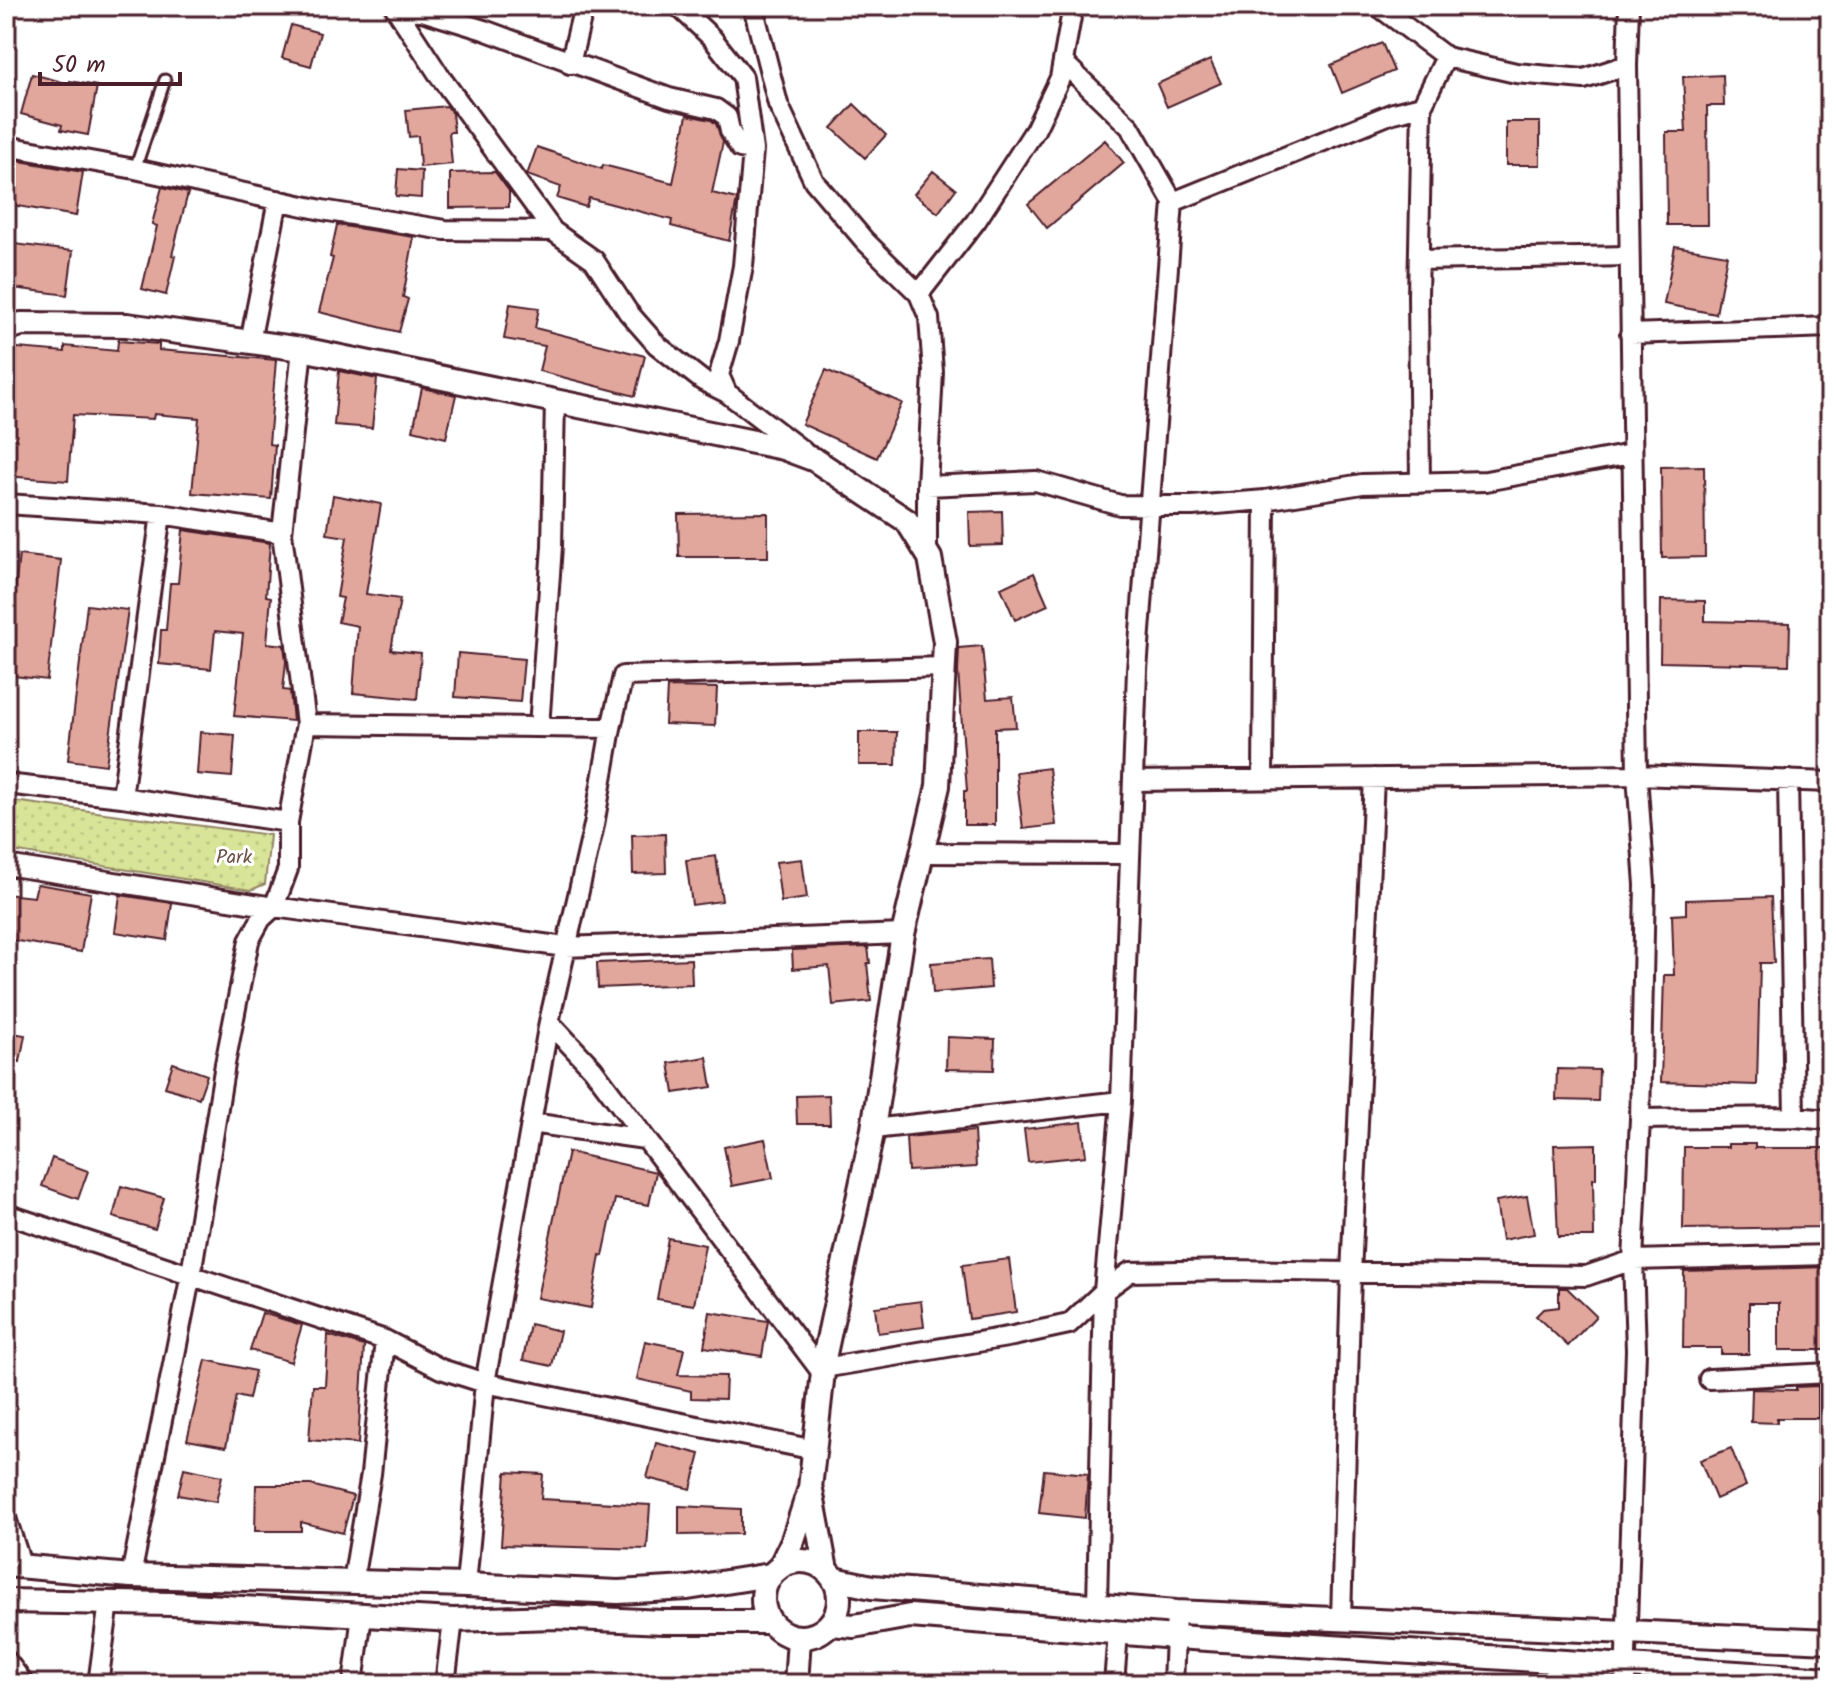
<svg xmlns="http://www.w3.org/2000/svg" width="1836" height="1690" font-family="Kalam,sans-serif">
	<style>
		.park { fill: url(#park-dots); stroke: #918262; stroke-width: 2 }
		.building { fill: #e1a79d; stroke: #4a1f2b; stroke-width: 2 }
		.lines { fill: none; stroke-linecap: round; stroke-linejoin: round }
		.service-casing { stroke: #4a1f2b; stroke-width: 15 }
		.minor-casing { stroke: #4a1f2b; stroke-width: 24 }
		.tertiary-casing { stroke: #4a1f2b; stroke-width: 28 }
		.service { stroke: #fff; stroke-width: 9 }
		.minor { stroke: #fff; stroke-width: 18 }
		.tertiary { stroke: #fff; stroke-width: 22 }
		.labels { text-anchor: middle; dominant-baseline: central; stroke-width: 6; stroke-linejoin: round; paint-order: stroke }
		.park-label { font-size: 20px; fill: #6e5046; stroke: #fff }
	</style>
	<defs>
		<pattern id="park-dots" width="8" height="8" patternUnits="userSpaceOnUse" patternTransform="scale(2)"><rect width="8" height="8" fill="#d8e598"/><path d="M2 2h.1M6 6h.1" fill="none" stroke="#bbc483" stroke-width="1.8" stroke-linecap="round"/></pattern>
	</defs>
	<rect width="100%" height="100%" fill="#fff"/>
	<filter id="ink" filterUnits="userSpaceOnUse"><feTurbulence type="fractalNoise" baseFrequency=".0125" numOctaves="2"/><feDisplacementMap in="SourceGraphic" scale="16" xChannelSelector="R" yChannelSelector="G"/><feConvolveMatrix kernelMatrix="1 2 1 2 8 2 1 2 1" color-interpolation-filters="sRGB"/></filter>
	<g filter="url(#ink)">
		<path class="park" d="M6,800L270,835L265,884L251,890L6,850Z"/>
		<path class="building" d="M291,25L320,33L311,66L282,58Z
			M1382,43L1394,71L1342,93L1331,65Z
			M1210,60L1221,83L1167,107L1157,84Z
			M32,74L70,84V81L97,86L88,135L61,130L62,125L21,114Z
			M1723,75L1724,106H1707L1708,225H1667L1666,132H1686L1683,77Z
			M854,104L886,135L865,158L832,128Z
			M447,106L452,113L454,132H449L452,164L420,167L418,136L409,137L406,110Z
			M687,115L711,120L716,124L723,142L712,193L737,199L729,241L671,226L672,220L589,198L586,207L557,198L561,187L527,175L537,147L602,169L603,165L673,183Z
			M1506,122H1540V165H1506Z
			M1105,140L1124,163L1047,228L1028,204Z
			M14,160L83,172L76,216L6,204Z
			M398,169L422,171L421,198L396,196Z
			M933,171L956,189L938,213L914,194Z
			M495,172L509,191V207L450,208V173Z
			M162,187L188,193L172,255L175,256L166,295L142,289L157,226L152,224Z
			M337,225L414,237L403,297L408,299L399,332L319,312L333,258L330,257Z
			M6,243L73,251L67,295L6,287Z
			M1675,246L1727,255L1716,314L1664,304Z
			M510,304L539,308L535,328L645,356L635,396L539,371L545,346L504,339Z
			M118,341L159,344V350L276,360L269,444L275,445L271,499L192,493L199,418L154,414L153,419L73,415L68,481L6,476V347L65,352V346L117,351Z
			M826,370L902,403L877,458L802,424Z
			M339,371L377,379L372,428L334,425Z
			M422,388L456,395L446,438L413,430Z
			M1704,466L1705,557L1662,558L1661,467Z
			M333,495L381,504L366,594L400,599L391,650L421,653L417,699L353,693L358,626L338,622L343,598L337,597L347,537L327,534Z
			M1002,511L1003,545L970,546L969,512Z
			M768,513V557H679L678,514Z
			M183,530L270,543L266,596L271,597L267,643L284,645L286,662L283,690L290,691L293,721L234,716L243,634L215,631L211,669L159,664L161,630H166L170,583H178Z
			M19,555L61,560L47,680L6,675V617L7,606L13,607Z
			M1034,573L1048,605L1015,620L1001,588Z
			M1661,600L1705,601V621L1790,623L1789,665L1660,662Z
			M87,605L128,610L106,765L68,760Z
			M982,646L987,699L1013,697L1016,727L995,728V825H964V791H967L958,672L959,648Z
			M458,653L524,659L520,702L455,697Z
			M667,687L717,688L715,726L665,724Z
			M200,732L235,735L232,777L197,774Z
			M859,732H897L896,765H859Z
			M1049,768L1056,825L1023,829L1016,772Z
			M665,834L666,873L633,874L632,835Z
			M716,856L722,901L692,905L686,860Z
			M802,859L807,898L781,902L776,862Z
			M37,884L91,893L81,952L6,939V894L34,897Z
			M120,895L172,903L167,940L115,932Z
			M1771,897L1774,963H1760L1757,1085L1661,1082L1664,975H1674L1672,915L1686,914V900Z
			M868,947L870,963H867L871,1001L833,1005L829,966L793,969L792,950Z
			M691,959L692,984L598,988L597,963Z
			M989,959L991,988L933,993L931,963Z
			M6,1032L25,1035L20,1062L6,1059Z
			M947,1037L995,1039L994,1070L946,1069Z
			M707,1057L712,1087L674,1093L669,1063Z
			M173,1063L207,1075L199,1098L165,1087Z
			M1557,1069L1599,1070L1598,1101L1556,1100Z
			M829,1095L830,1124H797L796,1096Z
			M1082,1122L1086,1156L1028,1162L1024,1129Z
			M974,1131L976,1167L908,1171L906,1137Z
			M765,1139L773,1178L732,1186L724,1147Z
			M1596,1144V1179H1593L1594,1237H1558L1554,1145Z
			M1728,1144H1755V1148H1830V1227L1683,1229L1684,1147H1728Z
			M568,1152L656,1172L649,1205L615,1199L603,1256L600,1255L591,1308L537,1298Z
			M52,1158L88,1171L78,1199L42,1186Z
			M121,1186L164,1198L155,1229L113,1217Z
			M1527,1196L1534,1234L1502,1240L1496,1201Z
			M668,1238L705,1245L694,1305L657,1299Z
			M1009,1259L1016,1312L969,1319L962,1265Z
			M1830,1267V1350H1779V1303H1749V1354H1721V1348H1683L1684,1271Z
			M1559,1288H1567L1596,1316L1568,1346L1536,1316L1543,1309L1559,1307Z
			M921,1301L924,1327L878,1333L875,1307Z
			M710,1312L768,1321L762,1356L704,1347Z
			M262,1313L302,1325L291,1362L250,1350Z
			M530,1324L560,1331L552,1366L523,1360Z
			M328,1335L364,1346L358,1444L309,1440L313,1386H325Z
			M645,1341L684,1349L678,1375L726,1376L725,1399L691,1398V1391L637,1379Z
			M206,1360L255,1371L249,1399L236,1396L226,1447L187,1440Z
			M1818,1386V1418H1777V1423L1751,1422L1752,1389L1796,1390V1387Z
			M656,1443L700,1454L691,1489L647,1478Z
			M1731,1448L1746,1486L1716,1499L1700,1460Z
			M184,1468L222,1476L216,1502L178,1495Z
			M1044,1470L1088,1474L1085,1518L1039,1513Z
			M506,1472L543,1474L541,1499L650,1505L647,1549L501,1545Z
			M256,1485H311L353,1496L343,1533L301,1522V1531H255Z
			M679,1506L741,1509V1534L679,1535Z"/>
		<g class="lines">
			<g class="service-casing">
				<path id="service" d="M135,169L165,80"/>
			</g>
			<g class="minor-casing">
				<path id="minor" d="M394,6L439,75L553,231
					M678,6L712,38L743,77L753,150L743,266L729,341L719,375L727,393L803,451
					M753,6L778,104L814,181L864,240L919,294L929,318L933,372L927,486V552
					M1378,6L1446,57L1516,73L1584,79L1627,65
					M397,10L422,11L484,30L669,98L716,109L727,117L730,131L740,148L753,150
					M1063,62L1130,127L1173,202L1137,670L1121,1101L1104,1291L1097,1605
					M570,64L584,6
					M6,146L135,169L322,210L445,230L553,231L594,260L628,312L657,345L703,381L727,393
					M1173,202L1393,113L1422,106
					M1419,260L1629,256
					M919,294L976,221L1035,130L1060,78L1073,6
					M1630,334L1830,327
					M250,342L278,200
					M1420,483L1418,296L1422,106L1446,57
					M927,486L1036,481L1120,505L1192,506L1265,500L1362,484L1486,481L1631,454
					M6,504L161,514L282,533
					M306,724L611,728
					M539,727L552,546L555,401
					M1263,779L1265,500
					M1788,780L1794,1117
					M1133,781L1637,775L1830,782
					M6,784L122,797L288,822
					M122,797L161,514
					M922,853L1130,854
					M6,865L274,907L565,947L903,934
					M549,1022L593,1069L823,1374
					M1640,1119L1794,1117L1830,1120
					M531,1123L645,1139
					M873,1129L1121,1101
					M6,1214L385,1340L441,1369L485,1383L815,1450
					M823,1368L1013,1336L1069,1324L1104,1291L1130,1272L1229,1270L1586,1276L1633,1260L1830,1255
					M1709,1379L1830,1373
					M1829,1508L1830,1373
					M6,1518L22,1567
					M131,1576L191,1274L225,1064L249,941L261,919L274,907L288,869V822L306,724L282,533L302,349
					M353,1581L371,1474L385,1340
					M466,1585L485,1383L549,1022L594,825L611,728L623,676L944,667
					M1341,1619L1351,1274L1374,778
					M6,1660L24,1684
					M98,1684L109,1602
					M353,1684L362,1615
					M445,1684L453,1620
					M1114,1684L1118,1632
					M1173,1684L1176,1612
					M1625,1684L1636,1350L1633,1260L1640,1119L1645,885L1637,775L1627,65L1629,6"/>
			</g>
			<g class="tertiary-casing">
				<path id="tertiary" d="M6,329L21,324L127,325L302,349L783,448L815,460L907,521L930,558L945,642L938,786L903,934L873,1129L825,1354L810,1488L793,1540L780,1567
					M811,1490L826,1570
					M763 1599a38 38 0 1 1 76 0a38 38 0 1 1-76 0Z
					M6,1565L131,1576L466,1585L618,1592L688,1588L770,1575
					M834,1579L872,1587L1176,1612L1830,1641
					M6,1601L172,1604L453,1620L554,1617L664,1622H769
					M830,1624L854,1626L910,1616L1176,1637L1830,1679
					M796,1684L799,1638"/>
			</g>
			<use href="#service" class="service"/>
			<use href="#minor" class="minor"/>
			<use href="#tertiary" class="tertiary"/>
		</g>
	</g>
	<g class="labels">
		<g class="park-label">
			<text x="234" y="858">Park</text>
		</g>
	</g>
	<rect width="1836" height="1690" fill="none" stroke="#fff" stroke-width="32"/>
	<rect x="16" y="16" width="1804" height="1658" fill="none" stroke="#4a1f2b" stroke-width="3" filter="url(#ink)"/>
	<path d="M40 72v12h140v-12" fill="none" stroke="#4a1f2b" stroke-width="4"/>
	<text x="52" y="72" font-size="24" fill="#4a1f2b" stroke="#ffffff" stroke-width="6" paint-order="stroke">50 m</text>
</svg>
